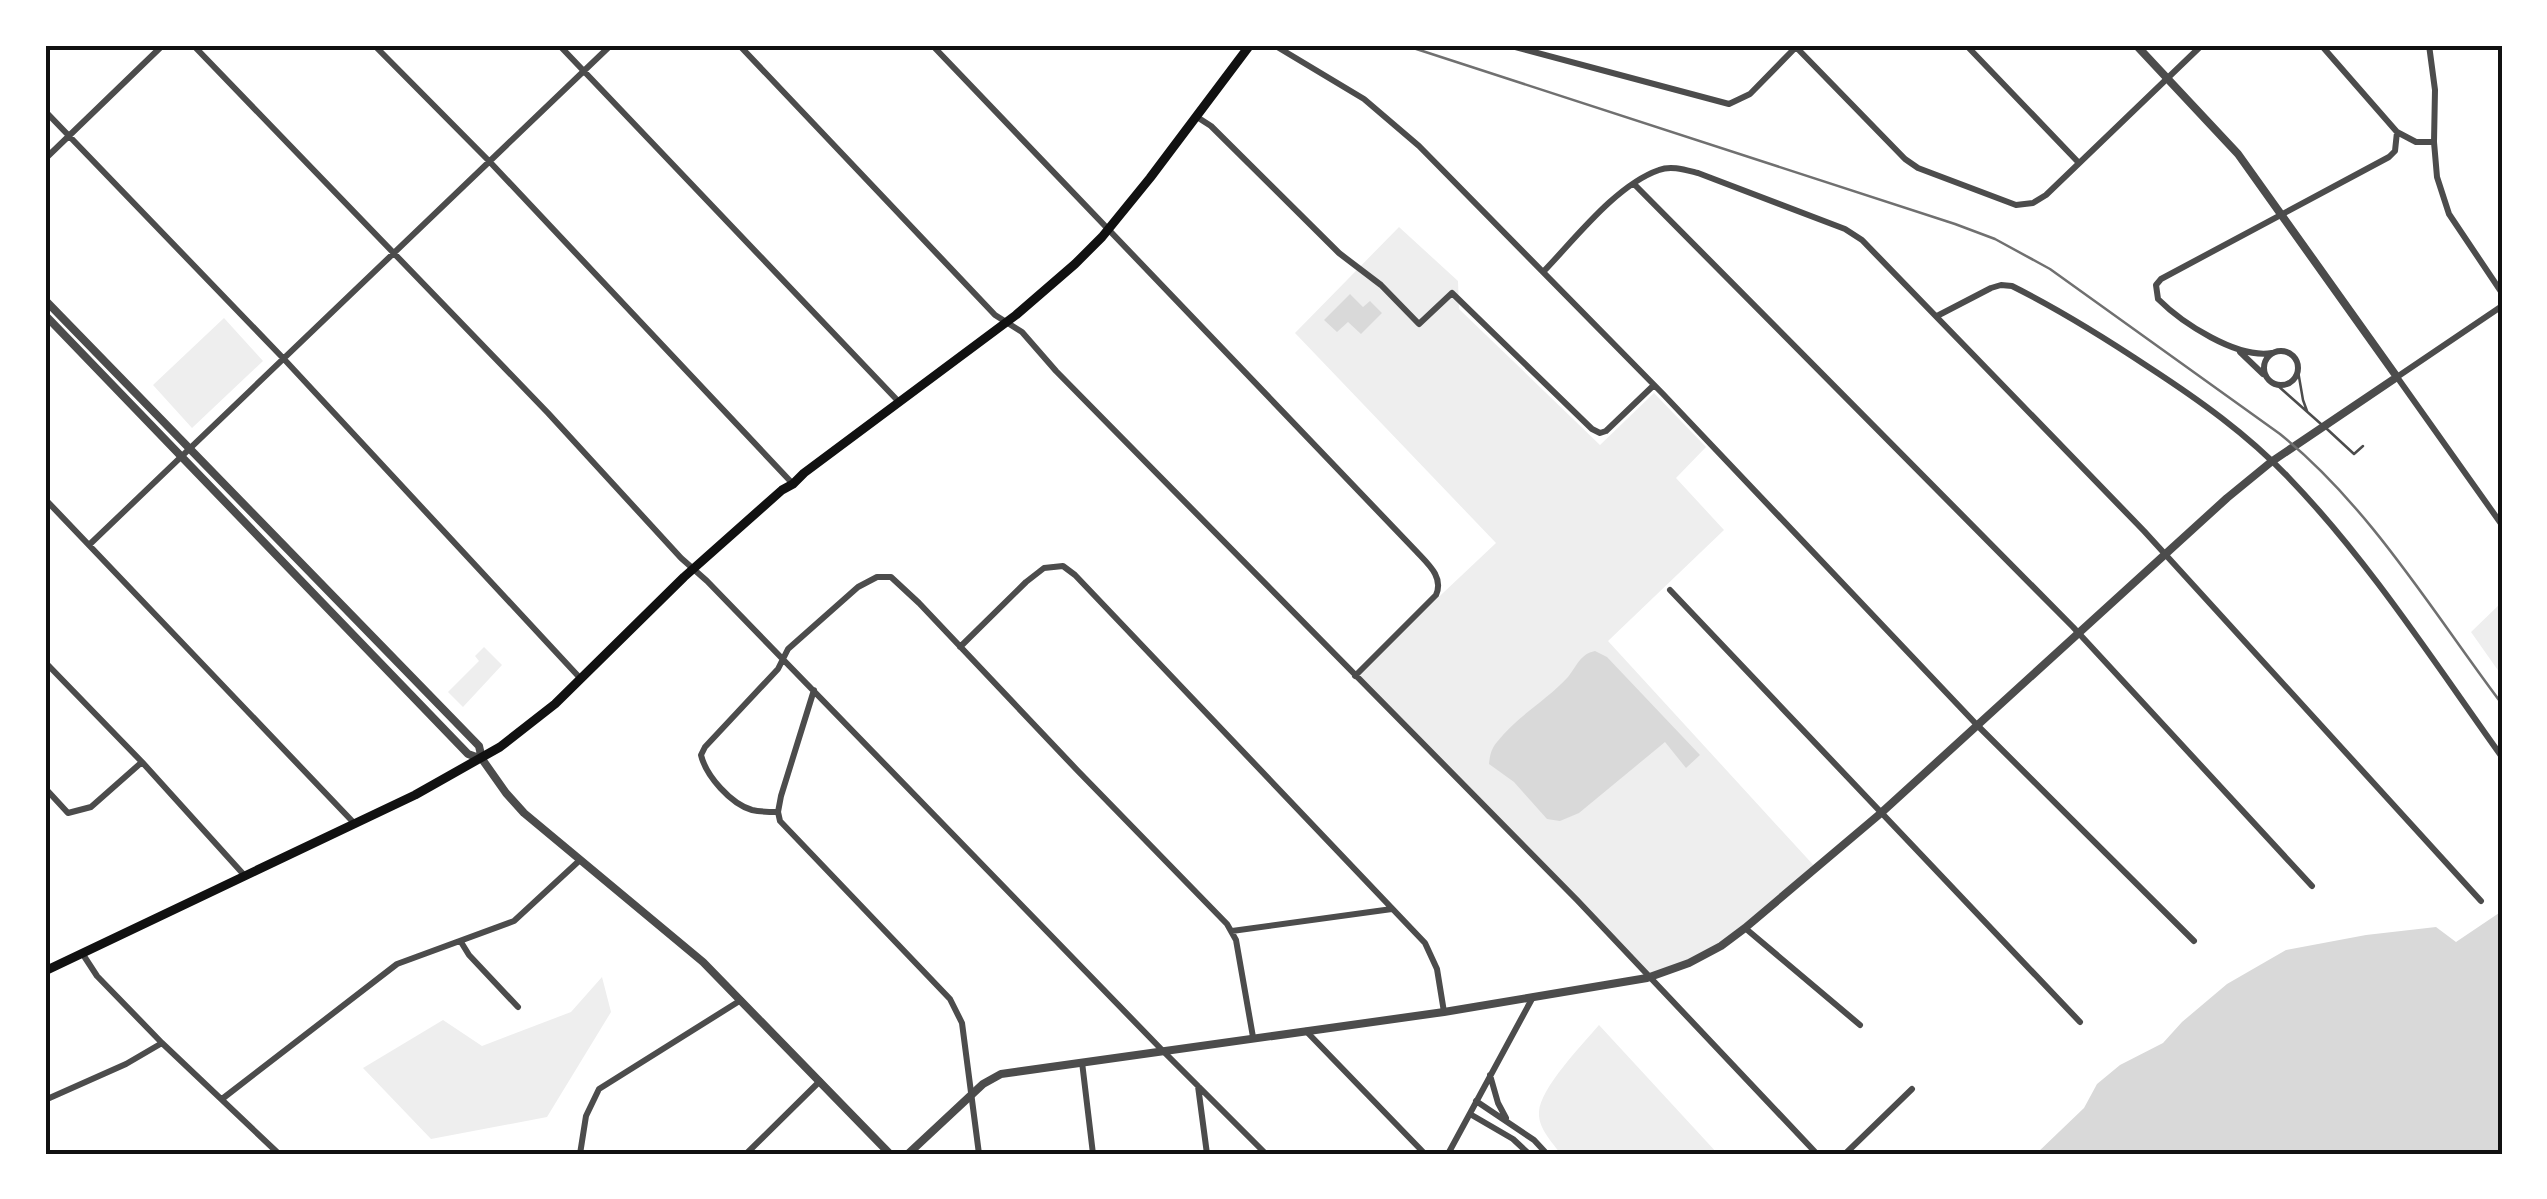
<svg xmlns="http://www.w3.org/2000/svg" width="2547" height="1199" font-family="'IBM Plex Serif',serif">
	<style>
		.green { fill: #eee }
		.water { fill: #d9d9d9 }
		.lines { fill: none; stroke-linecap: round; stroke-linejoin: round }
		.service { stroke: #4c4c4c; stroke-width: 2.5 }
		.minor { stroke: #4c4c4c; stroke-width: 6 }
		.tertiary { stroke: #4c4c4c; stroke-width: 8 }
		.secondary { stroke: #111; stroke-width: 9 }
		.tram { stroke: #707070; stroke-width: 2.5 }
		.neatline { fill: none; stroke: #111; stroke-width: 4 }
	</style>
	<rect width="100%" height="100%" fill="#fff"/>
	<path class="green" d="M1399,227L1458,281L1459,309L1600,445L1654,393L1706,447L1676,478L1724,530L1608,641L1817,869L1721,946L1654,979L1355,676L1496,543L1295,333Z
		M224,318L263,361L192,428L153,385Z
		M2502,602V676L2471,632Z
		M484,647L502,665L463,707L448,692L479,661L475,656Z
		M602,977L611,1012L547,1117L431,1139L363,1068L443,1020L482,1046L571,1012Z
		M1599,1025L1718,1154H1561C1552,1142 1538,1128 1539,1112C1540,1088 1583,1044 1599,1025Z"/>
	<path class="water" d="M1350,294L1363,307L1370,301L1382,313L1361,334L1348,322L1337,332L1324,320Z
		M1595,651L1607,657L1700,755L1686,768L1665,742L1579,813L1560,821L1547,819L1514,782L1489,764C1490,755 1491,749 1497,742C1517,716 1546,701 1568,677C1577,666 1580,654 1595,651Z
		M2502,911V1154H2036L2084,1108L2097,1084L2120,1065L2163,1043L2182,1022L2227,984L2286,950L2366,935L2436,927L2456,942Z"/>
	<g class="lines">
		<path class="service" d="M2298,371L2303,400L2307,411
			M2277,385L2321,424
			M2327,429L2354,454L2363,446"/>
		<path class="minor" d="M193,45L548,413L681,558L707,581L1163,1051L1266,1154
			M374,45L489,161L793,484
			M559,45L899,402
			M739,45L995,315L1022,332L1056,371L1577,900L1817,1154
			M932,45L1416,551C1428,564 1444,577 1436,595L1355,676
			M1274,45L1364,99L1419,146L1663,394L1977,725L2194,941
			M1508,45L1729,104L1750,94L1796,47
			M1794,45L1905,159L1918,168L2016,205L2033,203L2046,195L2202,45
			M1966,45L2079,163
			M2321,45L2397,132L2416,142H2434
			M2429,45L2435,90L2434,142L2437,177L2449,214L2502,293
			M45,111L283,358L580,678
			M1197,117L1211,126L1339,253L1381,285L1419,324L1452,293L1592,429L1600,433L1606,431L1654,385
			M45,159L163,45
			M1634,184L2073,627L2312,886
			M1544,271C1575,239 1616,185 1659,170C1671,165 1686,170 1698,173L1845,229L1862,240L2144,531L2481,901
			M2502,306L2397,377L2502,525
			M1937,316L1991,288L2001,285L2012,286C2060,310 2105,338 2150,368C2199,400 2247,434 2288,477C2369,561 2434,662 2502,757
			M2264 368a17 17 0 1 1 34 0a17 17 0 1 1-34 0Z
			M2240,352L2263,374
			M2272,353C2237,359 2182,323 2158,299L2156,285L2161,279L2389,157L2395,151L2397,132
			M45,499L354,823
			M89,545L611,45
			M1670,590L2080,1022
			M960,647L1026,582L1044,568L1063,566L1075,575L1425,943L1437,969L1444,1012
			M45,662L142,762L245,876
			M814,690L781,796L778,812L780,821L950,999L962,1023L979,1154
			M45,788L68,813L91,807L142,762
			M778,812C770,812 761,812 752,810C731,804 706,776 701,755L705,747L778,669L788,649L858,587L877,577H891L919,603L1077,770L1227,924L1236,940L1253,1037
			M1745,928L1860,1025
			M1232,931L1392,909
			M461,942L469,955L518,1007
			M82,953L97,976L162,1043L279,1154
			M1306,1031L1425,1154
			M1082,1062L1093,1154
			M1490,1075L1498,1103L1506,1118
			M1198,1086L1207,1154
			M222,1099L397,964L514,921L580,860
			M45,1100L126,1064L162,1043
			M1476,1101L1534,1140L1547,1154
			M1470,1114L1513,1139L1529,1154
			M580,1154L586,1116L599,1089L741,1000
			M746,1154L820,1081
			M1448,1154L1533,997
			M1845,1154L1912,1089"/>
		<path class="tertiary" d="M45,300L479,746L482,759L506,793L524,813L703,962L890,1154
			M45,315L468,754L482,759
			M908,1154L983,1084L1001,1074L1444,1012L1647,978L1689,963L1721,946L1745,928L1881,813L2227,498L2271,462L2397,377L2238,154L2136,45"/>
		<path class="secondary" d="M45,971L415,795L500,747L555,704L684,577L782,490L793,484L804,473L1016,315L1075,264L1102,237L1150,178L1250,45"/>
		<path class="tram" d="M1404,45L1955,224L1995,239L2050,269L2280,434C2371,508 2432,611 2502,704"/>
	</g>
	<rect width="2547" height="1199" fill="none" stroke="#ffffff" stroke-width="95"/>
	<rect x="48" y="48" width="2452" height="1104" class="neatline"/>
</svg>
